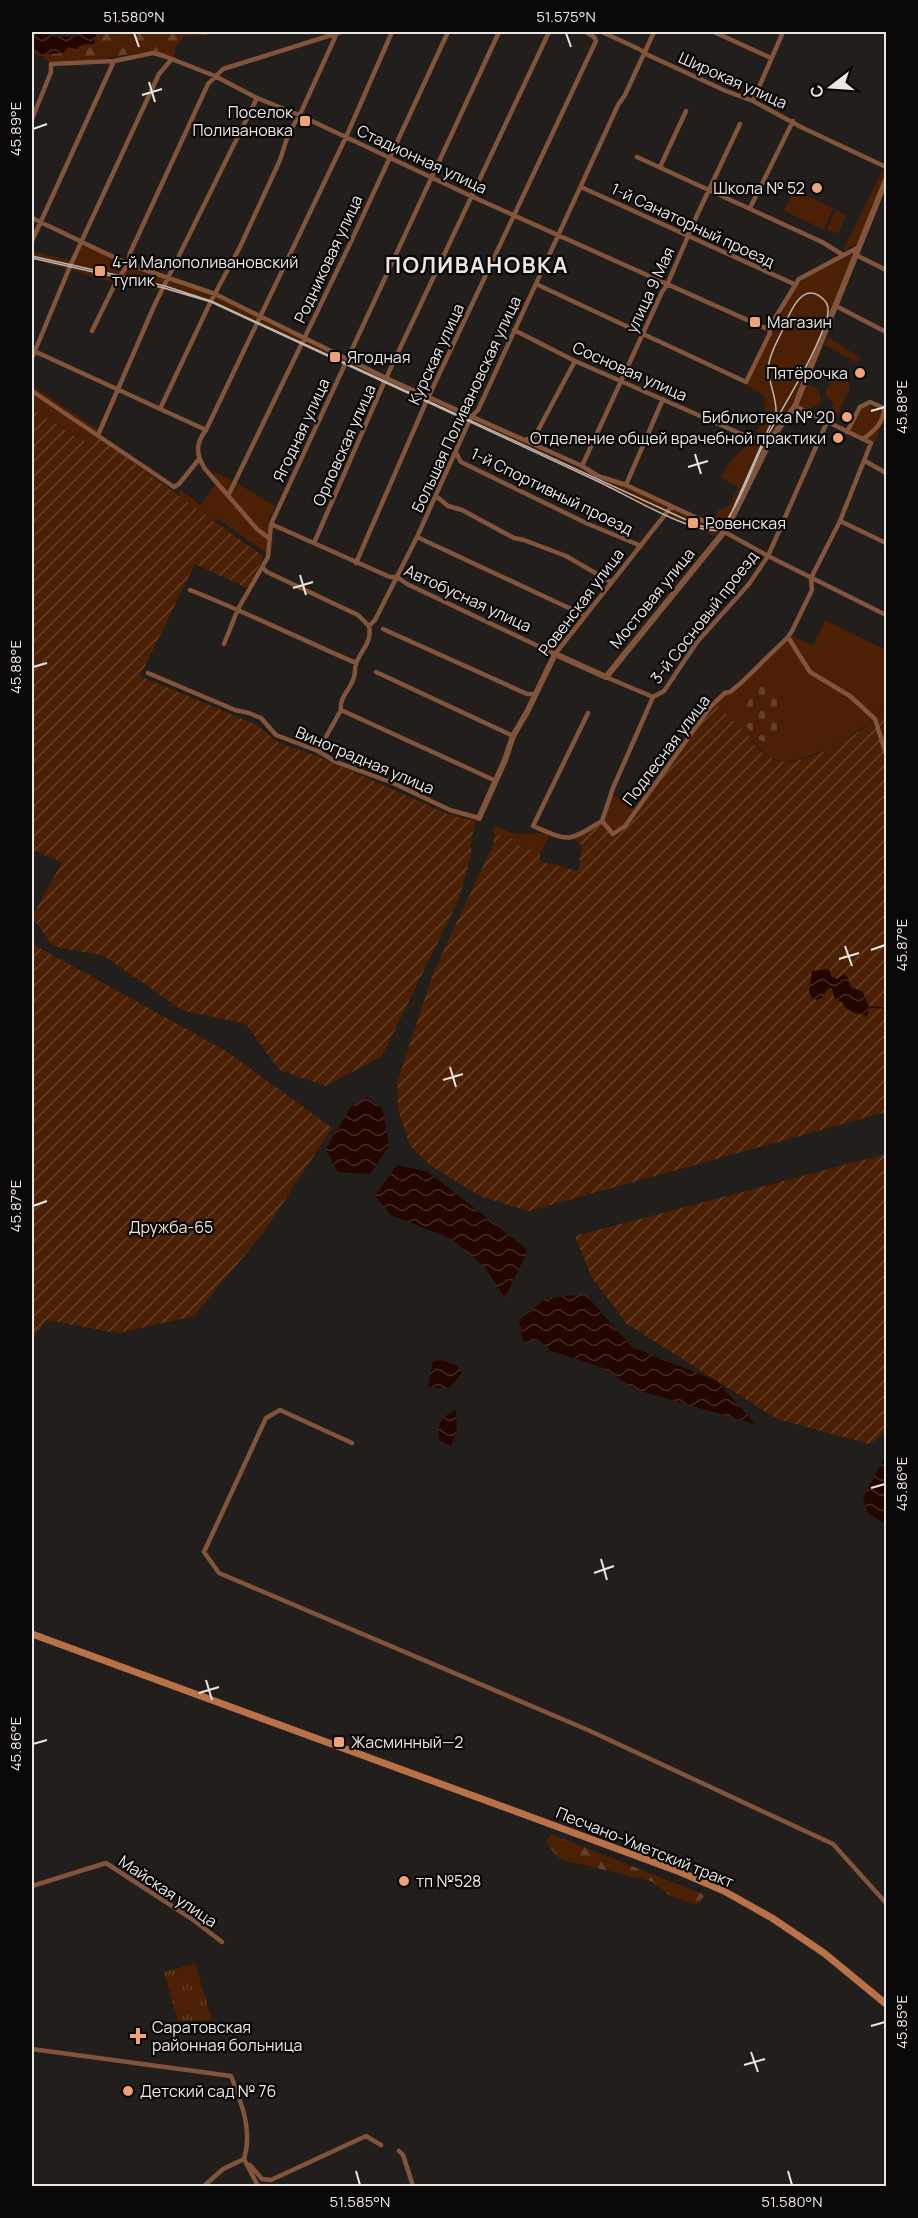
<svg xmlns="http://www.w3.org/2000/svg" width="918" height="2218" font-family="Manrope,sans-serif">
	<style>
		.grass { fill: #4b2004 }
		.forest { fill: url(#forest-firs) }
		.cemetery { fill: url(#cemetery-stones) }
		.park { fill: url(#park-tufts) }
		.garden { fill: url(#garden-furrows) }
		.water { fill: url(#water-waves) }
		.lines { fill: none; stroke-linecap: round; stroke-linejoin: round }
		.stream { stroke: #240600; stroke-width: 1.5 }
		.minor { stroke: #81543b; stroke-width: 4.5 }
		.tertiary { stroke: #81543b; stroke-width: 6 }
		.secondary { stroke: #b97148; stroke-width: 7 }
		.tram { stroke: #bab6b4; stroke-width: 1.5 }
		.ticks { fill: none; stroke: #e9e6e4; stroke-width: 2 }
		.poi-dot { fill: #f0a278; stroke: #0a0807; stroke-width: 2 }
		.labels { text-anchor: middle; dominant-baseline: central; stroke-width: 4.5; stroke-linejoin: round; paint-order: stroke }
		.street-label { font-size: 16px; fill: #e9e6e4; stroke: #0a0807 }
		.poi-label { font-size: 16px; fill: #e9e6e4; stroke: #0a0807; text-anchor: start }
		.park-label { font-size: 16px; fill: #f3e0d6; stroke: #0a0807 }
		.district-label { font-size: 22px; font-weight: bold; letter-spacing: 1.5px; fill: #e9e6e4; stroke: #0a0807 }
		.neatline { fill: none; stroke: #e9e6e4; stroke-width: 2 }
		.ticks-label { font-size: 15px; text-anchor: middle; fill: #e9e6e4 }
	</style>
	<defs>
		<pattern id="forest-firs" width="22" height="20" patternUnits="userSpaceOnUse" patternTransform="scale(1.5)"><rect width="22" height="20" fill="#4b2004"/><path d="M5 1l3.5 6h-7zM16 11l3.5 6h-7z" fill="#654028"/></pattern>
		<pattern id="cemetery-stones" width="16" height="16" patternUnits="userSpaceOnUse" patternTransform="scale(1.5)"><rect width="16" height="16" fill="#4b2004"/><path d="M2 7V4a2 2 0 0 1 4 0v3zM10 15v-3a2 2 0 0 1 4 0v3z" fill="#654028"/></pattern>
		<pattern id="park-tufts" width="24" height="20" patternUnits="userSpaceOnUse" patternTransform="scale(1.5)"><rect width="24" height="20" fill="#4b2004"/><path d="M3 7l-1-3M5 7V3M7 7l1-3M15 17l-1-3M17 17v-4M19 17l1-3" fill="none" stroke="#654028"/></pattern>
		<pattern id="garden-furrows" width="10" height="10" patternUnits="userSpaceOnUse" patternTransform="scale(1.5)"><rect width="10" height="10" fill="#4b2004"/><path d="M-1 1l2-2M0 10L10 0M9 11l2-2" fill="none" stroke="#654028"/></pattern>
		<pattern id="water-waves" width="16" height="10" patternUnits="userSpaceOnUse" patternTransform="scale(1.5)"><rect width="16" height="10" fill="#240600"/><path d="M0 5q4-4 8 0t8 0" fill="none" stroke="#442a25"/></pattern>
	</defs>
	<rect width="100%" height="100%" fill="#221e1b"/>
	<path class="grass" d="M882,170L885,176L859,242L844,251V249Z
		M794,190L833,208L824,230L784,211Z
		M836,210L846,215L838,234L827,229Z
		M83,243L132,268L214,296L597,477L626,486L706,525L717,530L718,534L714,536L211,303L164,290L118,284L32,259V251L73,261Z
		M850,255L852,256L796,396L783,420L770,435L754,437C760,424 768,411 764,396L746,385L795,287L808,276Z
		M830,338L860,358V360L856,362L824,345L826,339Z
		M835,376L849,383L850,388L834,424L821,418V412L828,415L834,404L825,395L831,377Z
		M807,384C816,388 821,390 821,402L808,411L799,405Z
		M32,385L100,431L99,438L88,443L32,409Z
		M867,405L886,414L875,442L850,432L862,407Z
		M761,440L767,441L726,525L721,528L712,523L719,509L722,510L730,504L738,487L721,478C733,456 738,449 761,440Z
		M213,471L237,483L275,506L268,520V548L266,553L220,520L209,519L180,498L179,489L201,505L214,486Z
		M825,620L886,650V704L869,724L833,747L797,760L783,762L770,758L715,703L791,636L813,645Z
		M612,794L635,809L621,827L612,831L604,819Z
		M494,827C502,827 508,832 517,834C528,835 538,831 550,835L540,853L517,845L518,840L495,833L492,831Z"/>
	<path class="forest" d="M96,32H108L109,34L112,32L113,35L129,32L130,35L139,32H236L183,37L175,48V58L152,51L84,61H48L32,52V43L48,54L63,53L68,47L93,44L96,38Z
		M551,1834L705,1895L697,1905L670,1896L651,1881L559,1859L546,1842Z"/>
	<path class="cemetery" d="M760,678L781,694V732L774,743L758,740L740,719Z"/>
	<path class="park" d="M195,1963L212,2020L178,2021L164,1972Z"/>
	<path class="garden" d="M32,409L87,443L99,438L264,557L247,588L195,564L140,676L257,725L279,743L317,756L448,814L476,821L470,845L472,851L459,899L382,1056L326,1086L279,1070L246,1024L182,1010L104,956L53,946L32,917L62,862L32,850Z
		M715,703L748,734C753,746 769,761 783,762C806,764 850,739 868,725C875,719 881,711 886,704V1112L529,1211L482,1197L431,1166L410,1146L398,1109L397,1082L434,971L493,845L495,833L518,840V845L540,853V861L578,871L582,846L574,840L602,824L616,837Z
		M32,939L38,947L226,1051L332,1128L264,1232L194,1316L118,1333L46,1320L32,1340Z
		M886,1154V1431L870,1444L777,1419L627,1324L592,1278L575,1236Z"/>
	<path class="water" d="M32,32H45L53,37H73L82,32H96V38L93,44H83L76,49L68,47L63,53L48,54L41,58L39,52L34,49Z
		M829,969L831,976L837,979L844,974L848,978L851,987L863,992L869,1007L867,1016L848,1011L842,1002L835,1000L832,988H829L820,999L813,1000L809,992L812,971Z
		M367,1097L382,1108L389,1146L370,1174L338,1172L326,1149L350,1108Z
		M397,1165L428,1172L528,1250L505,1298L485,1267L452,1239L391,1215L375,1196Z
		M585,1294L632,1347L717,1381L755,1424L637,1390L601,1367L551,1351L539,1340L523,1341L519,1320L547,1298Z
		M441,1360L456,1365L462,1372C450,1389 449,1390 428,1387L433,1361Z
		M456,1410L457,1431L451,1446L440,1441C436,1425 440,1417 456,1410Z
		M886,1455V1524L868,1513L863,1497Z"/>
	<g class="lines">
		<path class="stream" d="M869,1007L886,1008"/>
		<path class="minor" d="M602,32L639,49L648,55L726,91L753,101L803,128L886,167
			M714,32L771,58
			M753,101L783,32
			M32,119L51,72V64L114,61L153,53L164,56L215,76L257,98L299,115L473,197L765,328L772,323L799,279L859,247
			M637,157L822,242L843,255
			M660,167L686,111
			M581,187L794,284
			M750,208L793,121
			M32,218L128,264L215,294L386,378L582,466L598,476L626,485L712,525L768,556L886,615
			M32,241L114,61
			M856,255L886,270
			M536,284L746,382L770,333L769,326
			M836,306L886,332
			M514,330L575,361L746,436L771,439
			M92,331L115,284L128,264L130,253L208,84L223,69L341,32
			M34,351L206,430
			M32,358L71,264L159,74L171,60
			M32,391L174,487L179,484L199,459
			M160,409L211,301L240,247L280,160L288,135L302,110L337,33
			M847,432L860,407L870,402L884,408
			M98,435L155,304L257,98
			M863,439C874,431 884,423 884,408
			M525,440L535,436L575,361
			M456,453L461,462L586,523L641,546
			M865,461L886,473
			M582,466L662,292L667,285L698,213L740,124
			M626,485L663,399
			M228,496L348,248L448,32
			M436,496L448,506L462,510L514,538L524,540L566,556L611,582
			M840,521L886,543
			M271,524L390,577H397L407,584L555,654L671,507
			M417,537L584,615
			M270,539L257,529L205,469C196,454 195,444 206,430L346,137L392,32
			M314,543L386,378L549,32
			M356,563L427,400L596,41L594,37L586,32
			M263,568L267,572L358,615L369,626
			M190,590C246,612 300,639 356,663
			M383,629L527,694H535
			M788,637L810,672L850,696L875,719L886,754
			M224,644L238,609L268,557L271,524L499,32
			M376,672L513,736
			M148,673L235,710L249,713L261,718L276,735L318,751L336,762L393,783L450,810L479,818
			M606,677L653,697
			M341,710L496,781
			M588,713L533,826C571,842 567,842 602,821L613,788L653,697L664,691L697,642L749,584L768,556L827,422
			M318,751L341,710C339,698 349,691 353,680C356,674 354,666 357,661C363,648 372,642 369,626L375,620L417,537L471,417L478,410L618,105L625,95L654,32
			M602,821L613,834L625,826L711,706L725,693L730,692L741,683L788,637L792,631L812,590L811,578L840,521L871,443L795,406
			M352,1443L280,1410L266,1418L204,1552L219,1573L588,1730L833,1844L886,1903
			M32,1886L106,1863L192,1919L222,1942
			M32,2049L231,2076C241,2102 253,2130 244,2159L258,2186
			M399,2151L403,2155L413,2186
			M250,2165L262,2179L271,2180L366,2136L381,2145
			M204,2186L223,2169L244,2159"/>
		<path class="tertiary" d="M479,818L505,760L513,736L527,712L555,654L606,677L723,533L731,520L771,439L795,406L886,180"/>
		<path class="secondary" d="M32,1634L550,1824L680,1872L724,1891L772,1918L824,1953L886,2004"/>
		<path class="tram" d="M32,256L165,286L211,301L693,523C710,530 718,530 730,516L776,412C777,396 766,379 769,363C771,351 778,340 783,329C789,314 803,277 825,301C831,308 827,319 824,327C810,364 788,398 769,433C752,465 742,501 720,530C692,535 624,493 595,480C467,421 339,360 211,302L164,288L32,258"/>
	</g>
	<path class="ticks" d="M134,33L139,47M566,33L571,47M149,82L155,102M142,95L162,89M33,129L47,124M871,411L885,407M695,454L701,474M688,467L708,461M300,575L306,595M293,588L313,582M33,667L47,663M845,946L852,966M871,950L885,945M839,959L859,953M450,1067L456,1087M443,1080L463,1074M33,1206L47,1201M871,1488L885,1484M601,1559L607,1580M594,1573L614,1566M206,1680L212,1700M199,1693L219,1687M33,1744L47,1740M871,2026L885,2022M751,2052L758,2072M744,2065L765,2059M356,2171L360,2185M788,2171L792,2185"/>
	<g class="poi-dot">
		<rect x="299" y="115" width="12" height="12" rx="3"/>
		<circle cx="817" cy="188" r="6"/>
		<rect x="94" y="265" width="12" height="12" rx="3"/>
		<rect x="749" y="316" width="12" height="12" rx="3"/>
		<rect x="329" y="351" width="12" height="12" rx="3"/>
		<circle cx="860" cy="373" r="6"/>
		<circle cx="847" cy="417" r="6"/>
		<circle cx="838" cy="438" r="6"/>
		<rect x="687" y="517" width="12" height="12" rx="3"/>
		<rect x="333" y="1736" width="12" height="12" rx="3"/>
		<circle cx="404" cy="1881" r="6"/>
		<path d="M135 2027h6v6h6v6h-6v6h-6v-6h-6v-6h6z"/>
		<circle cx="128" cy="2091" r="6"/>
	</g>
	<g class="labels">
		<g class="street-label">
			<text transform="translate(733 80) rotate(24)">Широкая улица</text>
			<text transform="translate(422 159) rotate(25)">Стадионная улица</text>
			<text transform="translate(693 225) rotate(25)">1-й Санаторный проезд</text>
			<text transform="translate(328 259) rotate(-65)">Родниковая улица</text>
			<text transform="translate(650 290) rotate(-65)">улица 9 Мая</text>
			<text transform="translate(436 354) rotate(-65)">Курская улица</text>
			<text transform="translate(630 371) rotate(24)">Сосновая улица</text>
			<text transform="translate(466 404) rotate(-65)">Большая Поливановская улица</text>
			<text transform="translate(301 430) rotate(-65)">Ягодная улица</text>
			<text transform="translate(344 445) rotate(-66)">Орловская улица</text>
			<text transform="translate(552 491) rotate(26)">1-й Спортивный проезд</text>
			<text transform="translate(468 598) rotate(25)">Автобусная улица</text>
			<text transform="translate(652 598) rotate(-51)">Мостовая улица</text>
			<text transform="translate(581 602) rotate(-53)">Ровенская улица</text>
			<text transform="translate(704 617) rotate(-52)">3-й Сосновый проезд</text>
			<text transform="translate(666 750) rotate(-53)">Подлесная улица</text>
			<text transform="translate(365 760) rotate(23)">Виноградная улица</text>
			<text transform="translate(645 1847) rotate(22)">Песчано-Уметский тракт</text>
			<text transform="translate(168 1891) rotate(34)">Майская улица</text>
		</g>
		<g class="poi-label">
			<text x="293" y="112" text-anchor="end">Поселок<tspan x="293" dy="18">Поливановка</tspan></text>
			<text x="805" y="188" text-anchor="end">Школа № 52</text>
			<text x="112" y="262">4-й Малополивановский<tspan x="112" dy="18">тупик</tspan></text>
			<text x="767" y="322">Магазин</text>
			<text x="347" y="357">Ягодная</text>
			<text x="848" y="373" text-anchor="end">Пятёрочка</text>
			<text x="835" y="417" text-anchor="end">Библиотека № 20</text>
			<text x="826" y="438" text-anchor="end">Отделение общей врачебной практики</text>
			<text x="705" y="523">Ровенская</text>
			<text x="351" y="1742">Жасминный—2</text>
			<text x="416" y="1881">тп №528</text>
			<text x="152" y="2027">Саратовская<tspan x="152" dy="18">районная больница</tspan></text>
			<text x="140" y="2091">Детский сад № 76</text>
		</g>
		<g class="park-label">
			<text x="171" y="1227">Дружба-65</text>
		</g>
		<g class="district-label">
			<text x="477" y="265">ПОЛИВАНОВКА</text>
		</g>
	</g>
	<rect width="918" height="2218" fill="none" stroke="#0a0807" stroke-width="66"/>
	<g transform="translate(831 87) rotate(253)" stroke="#0a0807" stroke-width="4.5" paint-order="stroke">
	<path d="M0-4.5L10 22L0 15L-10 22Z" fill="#e9e6e4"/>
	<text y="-9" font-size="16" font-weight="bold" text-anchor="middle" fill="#e9e6e4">С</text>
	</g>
	<rect x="33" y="33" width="852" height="2152" class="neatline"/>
	<g class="ticks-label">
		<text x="134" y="22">51.580°N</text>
		<text x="566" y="22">51.575°N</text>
		<text transform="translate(16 129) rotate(-90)" y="5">45.89°E</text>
		<text transform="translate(902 407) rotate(-90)" y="5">45.88°E</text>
		<text transform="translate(16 667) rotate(-90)" y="5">45.88°E</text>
		<text transform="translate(902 945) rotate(-90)" y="5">45.87°E</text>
		<text transform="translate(16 1206) rotate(-90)" y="5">45.87°E</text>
		<text transform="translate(902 1484) rotate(-90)" y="5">45.86°E</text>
		<text transform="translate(16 1744) rotate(-90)" y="5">45.86°E</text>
		<text transform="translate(902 2022) rotate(-90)" y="5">45.85°E</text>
		<text x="360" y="2207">51.585°N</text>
		<text x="792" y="2207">51.580°N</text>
	</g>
</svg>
